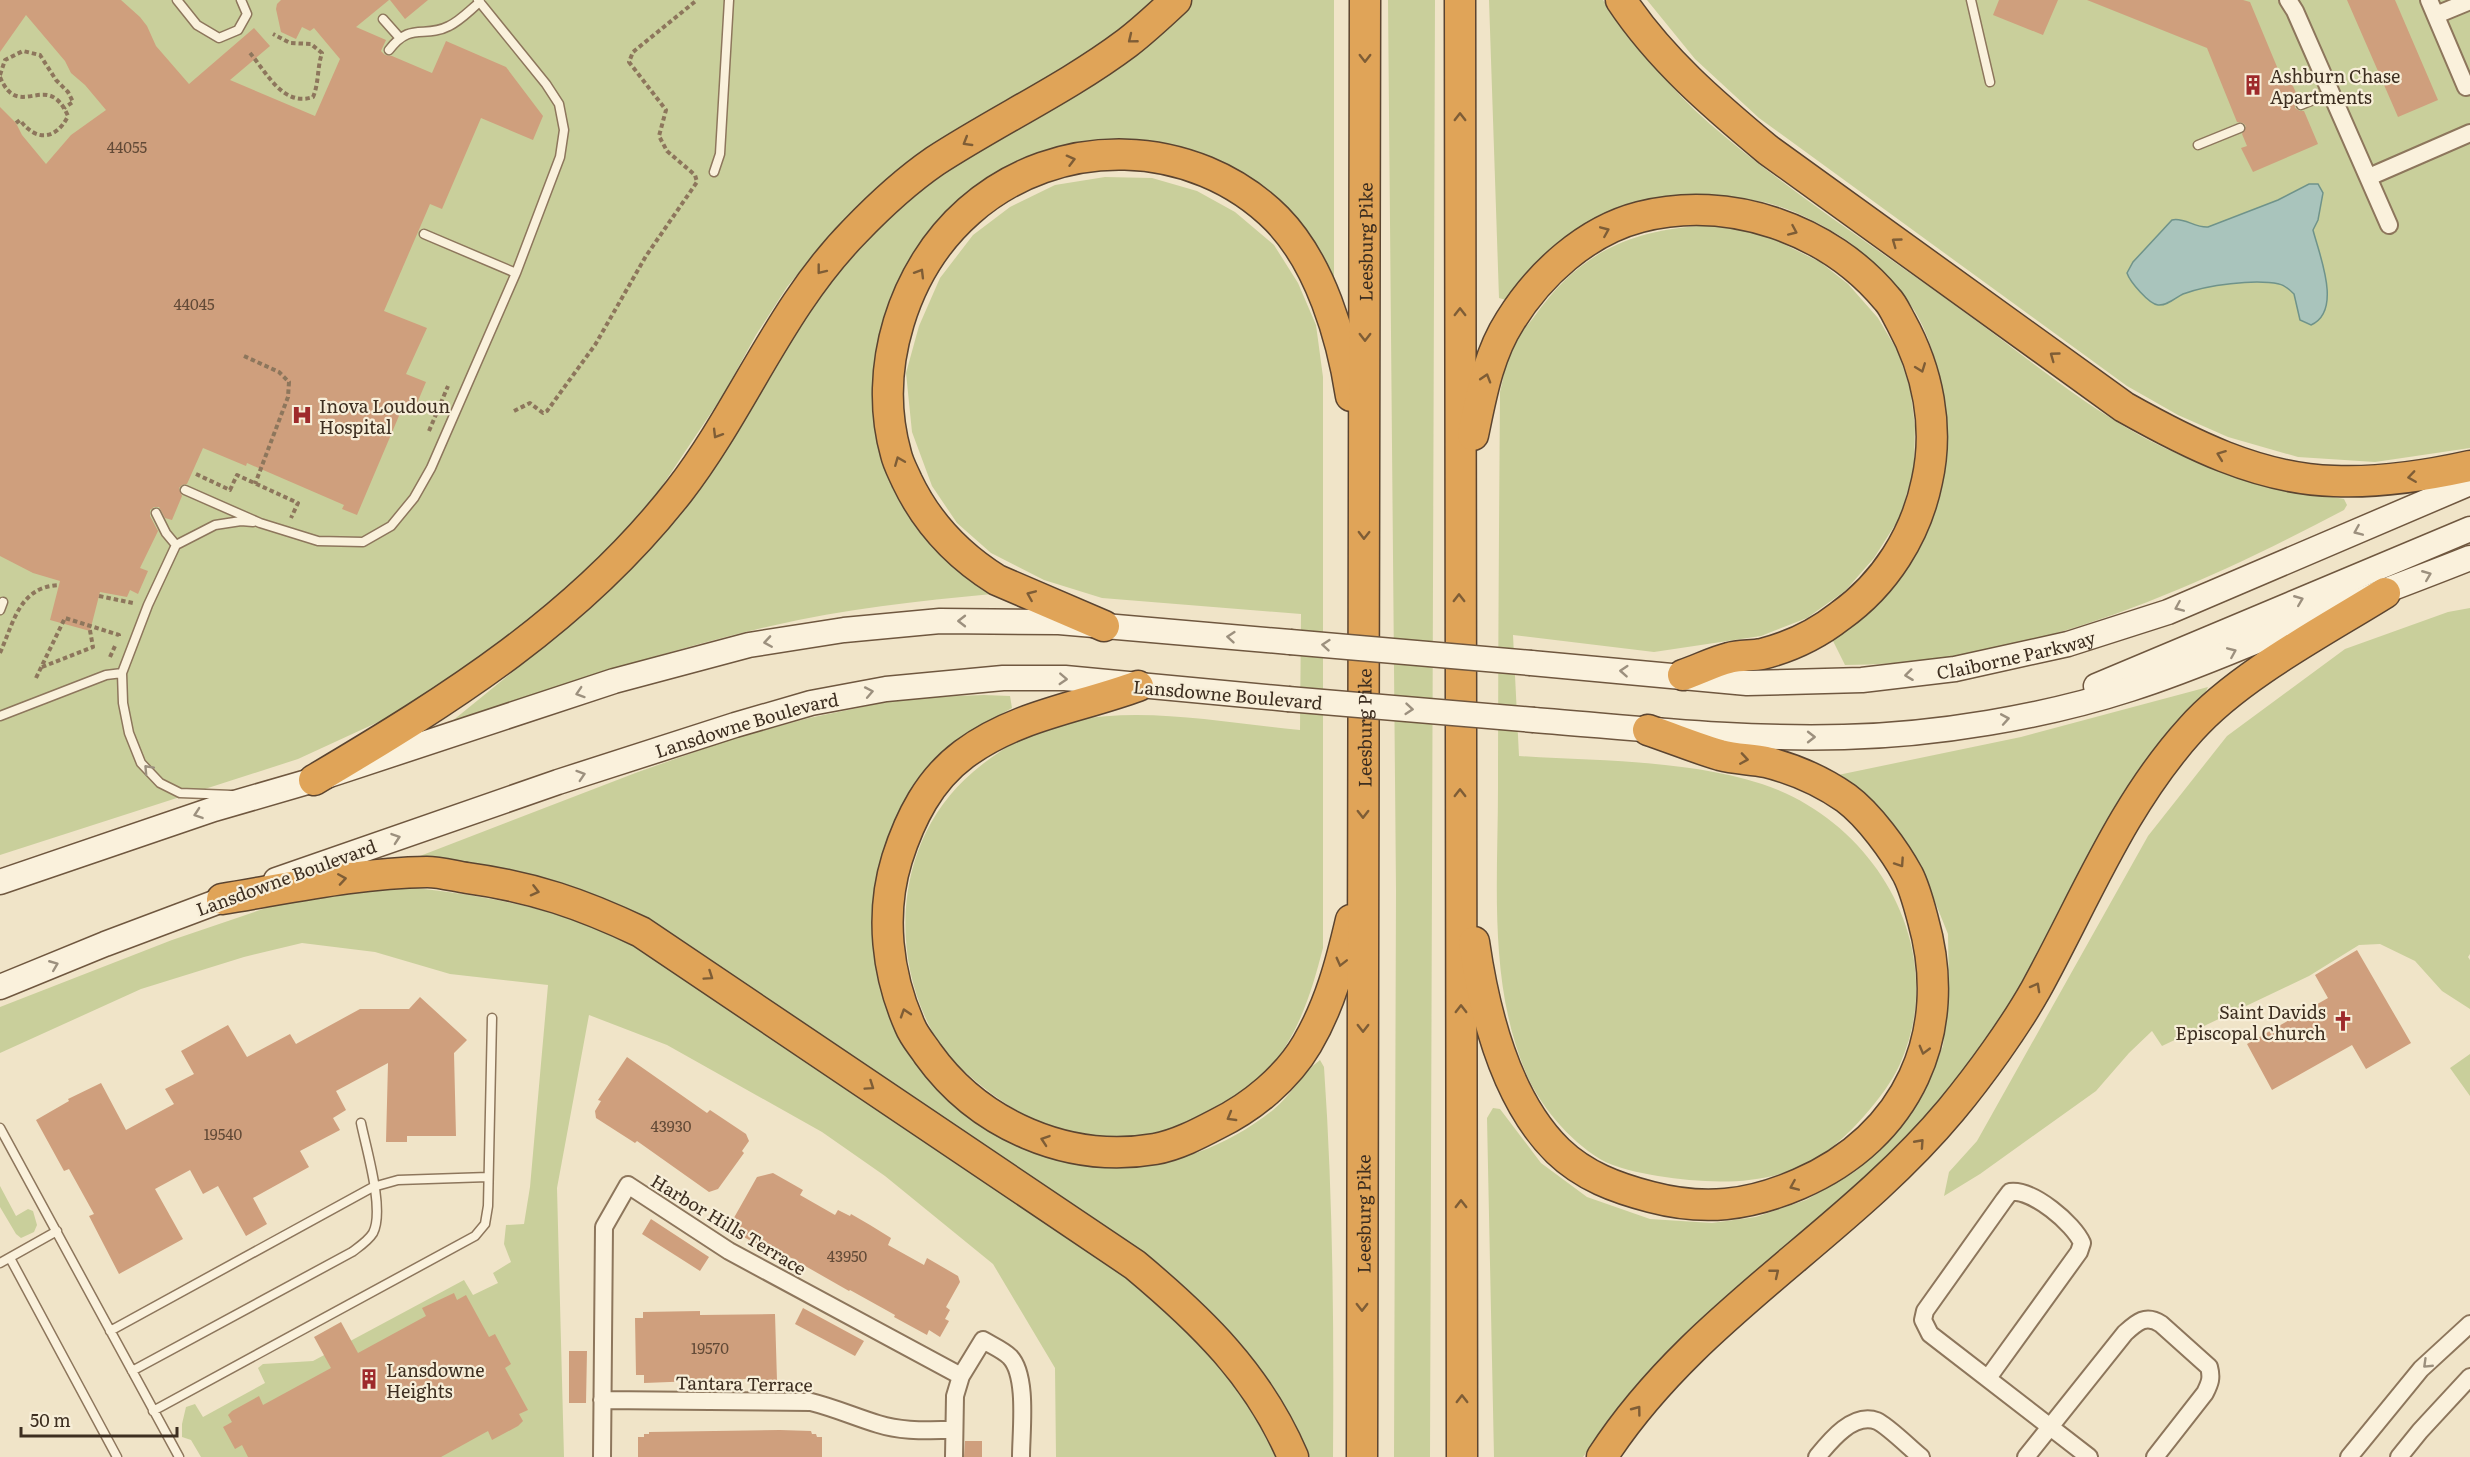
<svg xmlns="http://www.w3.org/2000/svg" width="2470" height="1457" font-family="Literata,serif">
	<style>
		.green { fill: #c9cf9b }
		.water { fill: #a9c4bc; stroke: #6f938a; stroke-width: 1.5 }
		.building { fill: #cf9f7d }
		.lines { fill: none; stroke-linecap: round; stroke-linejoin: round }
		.lane-casing { stroke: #8d765c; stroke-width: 11 }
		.street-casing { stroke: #8d765c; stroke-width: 20 }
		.secondary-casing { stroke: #6f573f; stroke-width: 27 }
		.highway-casing { stroke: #5b4430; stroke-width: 33 }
		.path { stroke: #8d765c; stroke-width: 4; stroke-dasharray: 4.5 3; stroke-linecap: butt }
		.lane { stroke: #faf1dc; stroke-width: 8 }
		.street { stroke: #faf1dc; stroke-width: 16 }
		.secondary { stroke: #faf1dc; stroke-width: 24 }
		.highway { stroke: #e0a458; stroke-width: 30 }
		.secondary-bridge-casing { stroke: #6f573f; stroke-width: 27; stroke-linecap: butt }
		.secondary-bridge { stroke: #faf1dc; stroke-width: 24 }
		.oneway { stroke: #7e5d36 }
		.oneway2 { stroke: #9c907e }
		.labels { text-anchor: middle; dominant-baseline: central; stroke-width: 4.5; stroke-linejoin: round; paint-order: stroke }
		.number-label { font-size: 15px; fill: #624a37 }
		.poi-label { font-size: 18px; fill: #3d2e20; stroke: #f7eed8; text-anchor: start }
		.street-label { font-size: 18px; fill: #3d2e20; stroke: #f7eed8 }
	</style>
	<rect width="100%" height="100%" fill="#f0e4c8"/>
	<path class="green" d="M0,0H1163L1137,25L924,151L871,193L828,237L787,287L756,335L723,395L652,501L595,564L483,660L400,712L298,759L0,855Z
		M1185,0H1334V289L1203,158L1005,170L986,180L944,214L911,256L889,300L878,358V424L992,594C918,601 844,609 771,626C662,651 557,687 451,722L589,610L647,551L701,487L744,418L783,345L824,288L872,235L921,191Z
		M1388,0H1435L1430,1457H1394L1396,890Z
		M1489,0H1603C1635,44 1669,88 1710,124C1790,193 1880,250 1964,312C2035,363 2104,424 2185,457C2235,478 2291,489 2344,499L2347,505L2344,510C2188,592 2024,665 1845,665L1832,639C1866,611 1897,586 1920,547C1943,506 1950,457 1945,411C1941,378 1933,344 1917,315C1910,302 1898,290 1888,280C1874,266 1861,250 1845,239C1820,223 1787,206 1758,201C1735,197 1712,197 1689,197L1515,291L1506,300L1499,298Z
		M1647,0H2470V448L2375,462L2298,457L2228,437L2178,415L2127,386L1759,118L1695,59Z
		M1105,177L1152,178L1197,191L1235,212L1274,245L1298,283L1316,325L1323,377V948C1308,1006 1292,1054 1244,1093C1231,1103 1213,1110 1198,1117C1123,1156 1046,1138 983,1087C964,1072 943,1053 932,1031C887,947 898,835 973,772C1002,747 1037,727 1075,720C1149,707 1226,723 1300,730L1301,614L1102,598L1044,580L991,553L957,523L932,486L912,432L906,373L919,326L940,278L973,235L1010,207L1055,185Z
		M1698,226H1732L1763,234L1820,262L1848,284L1878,318L1898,352L1910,388L1915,426L1914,469L1900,517L1874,558L1845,591L1807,618L1761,636L1654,652L1513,635L1519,756C1597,761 1689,760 1762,784C1876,821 1951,950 1900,1064C1892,1082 1878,1100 1865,1115C1847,1136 1824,1157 1797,1168C1753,1186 1704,1183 1658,1176C1640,1173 1615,1168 1600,1159C1569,1140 1540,1106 1526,1073C1488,983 1498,882 1498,787C1498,655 1499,524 1500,392C1504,378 1505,360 1512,347C1517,336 1527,326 1534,317C1577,256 1624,232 1698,226Z
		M2470,608V954L2468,957L2470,960V1009L2442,991L2415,961L2380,944L2359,945L2309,976L2162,1046L2152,1031L2129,1053L2096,1091L1980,1174L1944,1196L1949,1172L1977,1141L2148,836L2227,736L2345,649L2448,612Z
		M2208,687L2197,710L2024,986L1976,1056L1929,1116L1618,1410L1583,1457H1494L1487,1118L1493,1108L1500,1109L1541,1163L1587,1197L1650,1219L1712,1223L1756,1217L1806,1200L1856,1171L1893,1134L1923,1095L1943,1046L1949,993L1948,934L1927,882L1855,788L1838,775L2021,737Z
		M984,695L1010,696L1012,708L980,726L944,751L876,953L987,1129C1082,1183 1186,1179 1273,1110C1291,1096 1302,1073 1320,1060L1324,1067C1333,1197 1334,1327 1333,1457H1303L1230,1339L691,955L407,861L638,772L732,739L809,718L906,698Z
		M395,886C468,893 538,904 607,932C621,938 634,947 647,954L1160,1295L1232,1376L1267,1435L1276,1457H1056L1055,1368L993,1264L885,1176L822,1132L667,1045L589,1015L557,1188L564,1457H201L191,1440L182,1437V1424L186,1407L195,1404L203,1417L265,1383L258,1368L263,1364L313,1361L464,1280L473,1295L498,1283L493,1273L511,1262L504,1244L506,1225L524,1224L530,1187L548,985L450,974L375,952L302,943L244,957L141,989L0,1053V1007L172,940L269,907L317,894Z
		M2470,1054V1096L2450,1068Z
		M0,1186L16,1216L28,1209L33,1211L37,1225L34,1232L21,1238L16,1234L0,1207Z"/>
	<path class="water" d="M2309,184H2318L2323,193L2318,220L2313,230C2319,254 2343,311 2311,325L2300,320L2294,294C2290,290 2285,285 2279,284C2254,279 2207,285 2183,294C2175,298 2167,306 2158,305C2149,304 2130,282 2127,273L2133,262L2172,220C2184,217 2195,228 2208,227L2278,200Z"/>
	<path class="building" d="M0,0H121L140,17L147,26L156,46L189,84L254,28L270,46L230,80L315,116L340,59L314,28L310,31L302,27L296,39L281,32L276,9L277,4L281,0H389L356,27L386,40L381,51L385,55L392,56L432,73L446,41L506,67L543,116L533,140L481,118L442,209L430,204L384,311L427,328L406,374L426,382L415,408L404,404L357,515L342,509L344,505L247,463L246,466L203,448L187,484L182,485L179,488L182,496L172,520L165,518L159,507H154L150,510V516L158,531L140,568L148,571L138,594L130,590L127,597L100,592L90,631L50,620L60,581L33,573L0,556V107L16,123L22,135L46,164L71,135L106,110L85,85L71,73L65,61L26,15L0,52Z
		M390,0H428L405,19Z
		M1999,0H2058L2043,35L1993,15Z
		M2087,0H2243L2250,2L2285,86L2292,84L2299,99L2295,104V108L2300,111H2304L2318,144L2253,172L2241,148L2247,146L2242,134L2246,126L2243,123L2237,122L2207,48Z
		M2347,0H2395L2438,100L2398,117Z
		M2357,950L2411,1043L2366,1069L2352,1045L2272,1090L2247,1044L2328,998L2315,975Z
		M420,997L467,1040L454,1053L456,1136H407V1142H386L388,1063L336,1091L346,1110L333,1118L340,1130L300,1151L309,1167L253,1198L267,1224L246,1236L218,1186L203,1194L190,1170L155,1189L183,1239L119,1274L89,1216L94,1214L69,1169L64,1171L36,1120L69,1101L68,1099L101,1083L126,1130L174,1104L165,1089L194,1074L181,1051L228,1025L247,1057L290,1034L296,1044L360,1009H409Z
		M627,1057L707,1113L710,1110L746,1134L749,1141L742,1151L744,1153L718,1189L709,1192L637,1141L635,1143L596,1118L595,1111L601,1101L598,1100Z
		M773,1173L803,1190L800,1195L835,1215L838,1210L850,1216L851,1214L870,1225L891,1238L888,1245L924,1265L927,1258L958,1276L960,1282L946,1307L950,1310L945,1319L949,1321L940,1337L929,1330L927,1335L894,1317L895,1315L850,1290L849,1291L772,1247L770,1251L738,1234L741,1228L731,1223L757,1177Z
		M651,1219L709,1257L700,1271L642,1234Z
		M454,1293L457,1300L466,1295L489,1337L495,1334L511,1364L505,1368L528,1410L519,1414L523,1421L518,1426L492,1440L488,1431L441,1457H248L242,1445L235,1449L223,1427L232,1422L228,1415L232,1411L259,1396L263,1405L331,1368L314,1337L341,1322L358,1353L426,1316L422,1308Z
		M803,1308L864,1341L855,1356L795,1324Z
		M700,1311V1315L775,1314L777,1381L747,1382V1379L644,1383V1375H636L635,1318H643V1312Z
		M569,1351H587L586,1403H569Z
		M780,1430L811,1431L812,1434H816L817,1437H822V1457H638V1437H644V1434H649V1432Z
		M965,1441H982V1457H964Z"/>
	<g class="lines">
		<g class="lane-casing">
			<path id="lane" d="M177,0L197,25L219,38L238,30L247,14L241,0
				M1971,0L1990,82
				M383,19L399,37
				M389,50C411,21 424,39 449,26C460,21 470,10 480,2
				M2301,105L2331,93
				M2198,145L2240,128
				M714,172L720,154L729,0
				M424,234L516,273
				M185,490L260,523L318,541L363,542L391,526L414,498L431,468L516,273L560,157L564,130L559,104L546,84L478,0
				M156,513L166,533L176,545
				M0,610L3,602
				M0,716L106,675L122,673
				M232,795L180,793L160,783L141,763L129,733L123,703L122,673L148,605L176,545L215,525L241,521L253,522
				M0,1128L179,1457
				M10,1258L117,1457
				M0,1263L57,1231
				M110,1331L373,1187L398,1180L488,1177
				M132,1371L352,1252C360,1246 368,1241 373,1233C385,1210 366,1148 361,1123
				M153,1411L475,1236L485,1224L488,1206L492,1018"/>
		</g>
		<g class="street-casing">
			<path id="street" d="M2288,0L2295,11L2389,225
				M2429,0L2466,87
				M2436,15L2470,1
				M2369,177L2470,133
				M1988,1378L2079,1252L2082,1243C2074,1224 2033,1189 2010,1192L2004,1200L1925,1311L1923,1320L1930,1334L2089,1457
				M602,1400L811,1402C835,1408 855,1417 878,1424C903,1432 929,1430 954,1430
				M602,1457L604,1227L628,1185L729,1251L961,1376
				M954,1457L955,1396L961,1376L983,1340C991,1345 1003,1350 1010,1357C1028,1376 1021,1431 1021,1457
				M1817,1457C1830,1441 1853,1412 1877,1421C1888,1426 1911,1449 1921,1457
				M2026,1457L2125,1333C2137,1322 2146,1314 2161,1324L2209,1367C2212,1378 2210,1383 2205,1393L2155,1457
				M2349,1457L2421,1369L2470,1324
				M2399,1457L2420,1431L2470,1377"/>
		</g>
		<g class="secondary-casing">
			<g id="secondary">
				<path id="s1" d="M1531,663L1747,683L1862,680L1955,669L2068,644L2168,612L2470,483"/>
				<path d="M2096,686L2470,529"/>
				<path d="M1534,720C1637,728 1740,740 1844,737C1935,735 2044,717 2130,689C2185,672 2236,649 2289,628C2349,604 2410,582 2470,558"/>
				<path id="s2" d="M276,880L558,782L735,725L811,703L886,689L1003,678H1065L1288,699"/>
				<path d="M0,882L214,809L314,780L614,681L749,645L844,630L940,621L1059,622L1290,642"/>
				<path d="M0,987L105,944L238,894"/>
			</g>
		</g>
		<g class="highway-casing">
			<g id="highway">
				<path d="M1460,0L1462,1457"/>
				<path d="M1621,0C1660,59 1714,105 1768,150L2124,407C2188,443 2258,479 2334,481C2380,483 2425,476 2470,466"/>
				<path d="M1473,435C1481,397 1488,355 1510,321C1539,274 1586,231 1640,217C1729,194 1829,229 1887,299C1893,305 1897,315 1901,322C1928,371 1939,427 1927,481C1916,535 1885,584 1840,616C1817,634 1790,647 1762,654C1751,656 1739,655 1729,658C1713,662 1698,670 1683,675"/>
				<path d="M1104,626L997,580C957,555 927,523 907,481C903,472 898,463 896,454C872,369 903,269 969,211C1057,133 1194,136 1277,219C1320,263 1342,337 1351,396"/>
				<path d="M1138,686C1078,708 1017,715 964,754C929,780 910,818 897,859C880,914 887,974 910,1026C914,1036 922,1045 928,1054C979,1125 1068,1164 1155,1149C1177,1145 1198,1134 1217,1124C1252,1107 1287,1078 1307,1044C1330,1005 1341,963 1351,920"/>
				<path d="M314,780C451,699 580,618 679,491C743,408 780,307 855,231C879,206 906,181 935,161C998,120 1067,88 1127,43C1144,30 1160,15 1176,0"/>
				<path d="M222,899C290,888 358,873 427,872C440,872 454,876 467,878C533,887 582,904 641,932L1135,1265C1202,1321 1258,1375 1293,1457"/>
				<path d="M1474,942C1484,1011 1506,1100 1558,1151C1584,1176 1616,1188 1651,1197C1704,1211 1748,1206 1799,1184C1908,1137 1955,1033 1923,920C1919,905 1915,889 1908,875C1895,851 1869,815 1846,798C1823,782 1794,769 1766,762C1751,759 1735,759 1720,755C1696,748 1672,738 1648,730"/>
				<path id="s3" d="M1362,1457L1365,0"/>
				<path d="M1602,1457C1693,1316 1845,1237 1951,1110C1980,1075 2014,1028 2036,989C2085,900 2122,805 2191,729C2238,676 2324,631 2385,593"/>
			</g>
		</g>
		<path class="path" d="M250,53C267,73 283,107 313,97C319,83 317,68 322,53L311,44L290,43L273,34
			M0,75L5,60L23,51L40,55L56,80L68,92L73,102L64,108
			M0,77C19,123 47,68 68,116C56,140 36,142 20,120L16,123
			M244,356L279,372L289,382L288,397L255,484
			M514,411L530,403L543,413L547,411L595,345L646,256L697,182L695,175L667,151L659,136L666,110L629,62L633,52L697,0
			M429,431L448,386
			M196,474L230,490L237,475L298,503L291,518
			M99,596L133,603
			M0,653C14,622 19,587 59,585
			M110,657L115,646
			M42,667L93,647L89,625
			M36,678L65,618L119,635V636"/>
		<use href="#lane" class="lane"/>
		<use href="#street" class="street"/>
		<use href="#secondary" class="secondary"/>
		<use href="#highway" class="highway"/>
		<g class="secondary-bridge-casing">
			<path id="secondary-bridge" d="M1290,642L1531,663
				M1288,699L1534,720"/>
		</g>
		<use href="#secondary-bridge" class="secondary-bridge"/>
	</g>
	<defs><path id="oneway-chevron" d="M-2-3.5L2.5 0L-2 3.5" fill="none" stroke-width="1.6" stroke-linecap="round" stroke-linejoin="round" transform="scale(1.5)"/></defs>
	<g class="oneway">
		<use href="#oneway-chevron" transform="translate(1132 39) rotate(141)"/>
		<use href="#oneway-chevron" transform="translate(1365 58) rotate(90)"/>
		<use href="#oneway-chevron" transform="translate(1460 117) rotate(-90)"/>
		<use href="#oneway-chevron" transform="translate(967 142) rotate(149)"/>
		<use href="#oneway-chevron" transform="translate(1071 160) rotate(-15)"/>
		<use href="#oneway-chevron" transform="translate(1605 231) rotate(-23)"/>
		<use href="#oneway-chevron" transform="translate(1793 231) rotate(24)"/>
		<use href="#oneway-chevron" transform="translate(1896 242) rotate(-144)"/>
		<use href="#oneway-chevron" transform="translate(821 270) rotate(128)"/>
		<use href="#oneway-chevron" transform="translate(920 273) rotate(-59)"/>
		<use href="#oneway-chevron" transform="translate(1460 312) rotate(-90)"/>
		<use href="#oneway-chevron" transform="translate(1365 337) rotate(90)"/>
		<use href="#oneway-chevron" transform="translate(2054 356) rotate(-144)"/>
		<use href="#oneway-chevron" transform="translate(1921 368) rotate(69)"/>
		<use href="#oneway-chevron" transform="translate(1486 378) rotate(-73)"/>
		<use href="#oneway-chevron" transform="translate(717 434) rotate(121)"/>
		<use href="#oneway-chevron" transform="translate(2221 455) rotate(-159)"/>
		<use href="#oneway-chevron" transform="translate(899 461) rotate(-112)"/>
		<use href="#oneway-chevron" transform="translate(2412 477) rotate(172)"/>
		<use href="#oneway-chevron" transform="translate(1364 535) rotate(91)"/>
		<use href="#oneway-chevron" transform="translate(1031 595) rotate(-157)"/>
		<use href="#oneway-chevron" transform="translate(1459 598) rotate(-90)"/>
		<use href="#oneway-chevron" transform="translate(1744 759) rotate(9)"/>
		<use href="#oneway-chevron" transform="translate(1460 793) rotate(-90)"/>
		<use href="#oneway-chevron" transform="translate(1363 814) rotate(90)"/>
		<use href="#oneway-chevron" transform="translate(1900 863) rotate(56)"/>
		<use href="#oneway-chevron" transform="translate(342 879) rotate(-9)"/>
		<use href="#oneway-chevron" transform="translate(535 891) rotate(14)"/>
		<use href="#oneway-chevron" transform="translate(1341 962) rotate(104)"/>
		<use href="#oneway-chevron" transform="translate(709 976) rotate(34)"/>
		<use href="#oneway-chevron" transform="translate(2036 987) rotate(-61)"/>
		<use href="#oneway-chevron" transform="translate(1461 1009) rotate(-90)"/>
		<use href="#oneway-chevron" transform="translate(905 1013) rotate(-108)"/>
		<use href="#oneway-chevron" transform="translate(1363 1028) rotate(90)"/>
		<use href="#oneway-chevron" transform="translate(1924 1050) rotate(105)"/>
		<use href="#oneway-chevron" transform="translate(870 1086) rotate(34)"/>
		<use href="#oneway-chevron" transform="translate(1231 1117) rotate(150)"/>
		<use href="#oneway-chevron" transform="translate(1045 1140) rotate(-161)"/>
		<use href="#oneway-chevron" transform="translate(1920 1143) rotate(-48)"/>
		<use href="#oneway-chevron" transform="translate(1794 1186) rotate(157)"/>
		<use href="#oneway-chevron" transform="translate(1461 1204) rotate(-90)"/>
		<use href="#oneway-chevron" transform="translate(1775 1273) rotate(-39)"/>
		<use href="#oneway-chevron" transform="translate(1362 1307) rotate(90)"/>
		<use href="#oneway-chevron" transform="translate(1462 1399) rotate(-90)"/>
		<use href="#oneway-chevron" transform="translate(1637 1410) rotate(-53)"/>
	</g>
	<g class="oneway2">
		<use href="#oneway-chevron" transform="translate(2358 531) rotate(157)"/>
		<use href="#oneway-chevron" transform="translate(2427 575) rotate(-22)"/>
		<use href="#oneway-chevron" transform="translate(2299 600) rotate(-22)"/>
		<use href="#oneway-chevron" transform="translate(2179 607) rotate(157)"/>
		<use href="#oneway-chevron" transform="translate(962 621) rotate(180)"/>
		<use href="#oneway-chevron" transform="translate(1231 637) rotate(-175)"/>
		<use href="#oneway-chevron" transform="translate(768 642) rotate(171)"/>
		<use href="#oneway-chevron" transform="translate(1326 645) rotate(-175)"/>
		<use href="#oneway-chevron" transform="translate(2232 652) rotate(-23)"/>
		<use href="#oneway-chevron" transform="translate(1624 671) rotate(-176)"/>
		<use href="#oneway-chevron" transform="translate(1909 675) rotate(173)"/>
		<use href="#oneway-chevron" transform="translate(1063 679) rotate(3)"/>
		<use href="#oneway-chevron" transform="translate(869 692) rotate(-11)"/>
		<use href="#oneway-chevron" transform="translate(580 693) rotate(162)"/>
		<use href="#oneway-chevron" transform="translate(1409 709) rotate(5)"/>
		<use href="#oneway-chevron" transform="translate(2005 719) rotate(-10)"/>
		<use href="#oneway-chevron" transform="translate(1811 737)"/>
		<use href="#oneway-chevron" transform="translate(148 769) rotate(-133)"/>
		<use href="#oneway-chevron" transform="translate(581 775) rotate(-18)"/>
		<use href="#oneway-chevron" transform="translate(198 814) rotate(161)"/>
		<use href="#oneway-chevron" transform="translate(396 838) rotate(-19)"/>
		<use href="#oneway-chevron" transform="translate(54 965) rotate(-22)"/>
		<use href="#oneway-chevron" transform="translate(2427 1364) rotate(136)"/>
	</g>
	<defs>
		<g id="building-bare" transform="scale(1.62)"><path d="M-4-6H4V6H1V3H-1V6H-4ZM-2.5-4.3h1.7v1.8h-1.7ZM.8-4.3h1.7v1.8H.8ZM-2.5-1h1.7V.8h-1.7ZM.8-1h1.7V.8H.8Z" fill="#9e2a2b" stroke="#f7eed8" stroke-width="2.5" paint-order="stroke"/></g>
		<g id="hospital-bare" transform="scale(1.62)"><path d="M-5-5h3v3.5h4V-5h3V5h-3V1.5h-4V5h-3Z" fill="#9e2a2b" stroke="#f7eed8" stroke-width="2.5" paint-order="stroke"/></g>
		<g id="church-bare" transform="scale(1.62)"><path d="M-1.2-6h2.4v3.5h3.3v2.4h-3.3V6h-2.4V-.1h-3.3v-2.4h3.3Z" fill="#9e2a2b" stroke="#f7eed8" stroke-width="2.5" paint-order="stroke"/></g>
	</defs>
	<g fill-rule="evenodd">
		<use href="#building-bare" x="2253" y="85"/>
		<use href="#hospital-bare" x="302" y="415"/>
		<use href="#church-bare" x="2343" y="1021"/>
		<use href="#building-bare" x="369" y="1379"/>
	</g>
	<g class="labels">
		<g class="number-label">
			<text x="127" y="146">44055</text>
			<text x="194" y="303">44045</text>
			<text x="671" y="1125">43930</text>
			<text x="223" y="1133">19540</text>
			<text x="847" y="1255">43950</text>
			<text x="710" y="1347">19570</text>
		</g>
		<g class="poi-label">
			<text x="2270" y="75">Ashburn Chase<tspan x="2270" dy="21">Apartments</tspan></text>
			<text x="319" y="405">Inova Loudoun<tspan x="319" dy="21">Hospital</tspan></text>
			<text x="2326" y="1011" text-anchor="end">Saint Davids<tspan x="2326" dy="21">Episcopal Church</tspan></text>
			<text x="386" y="1369">Lansdowne<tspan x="386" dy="21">Heights</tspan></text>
		</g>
		<g class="street-label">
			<text stroke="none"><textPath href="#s3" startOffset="1215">Leesburg Pike</textPath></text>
			<text stroke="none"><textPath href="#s1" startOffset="488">Claiborne Parkway</textPath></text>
			<text transform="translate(1228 694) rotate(5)">Lansdowne Boulevard</text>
			<text stroke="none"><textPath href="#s2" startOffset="496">Lansdowne Boulevard</textPath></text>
			<text stroke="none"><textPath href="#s3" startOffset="729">Leesburg Pike</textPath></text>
			<text transform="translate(286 877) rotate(-20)">Lansdowne Boulevard</text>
			<text stroke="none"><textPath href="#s3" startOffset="243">Leesburg Pike</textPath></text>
			<text transform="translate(729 1224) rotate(31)">Harbor Hills Terrace</text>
			<text transform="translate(744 1383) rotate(1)">Tantara Terrace</text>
		</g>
	</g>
	<path d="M21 1427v9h156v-9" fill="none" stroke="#3d2e20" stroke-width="3"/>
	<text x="30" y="1427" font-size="18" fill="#3d2e20" stroke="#f7eed8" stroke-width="4.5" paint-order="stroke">50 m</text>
</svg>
